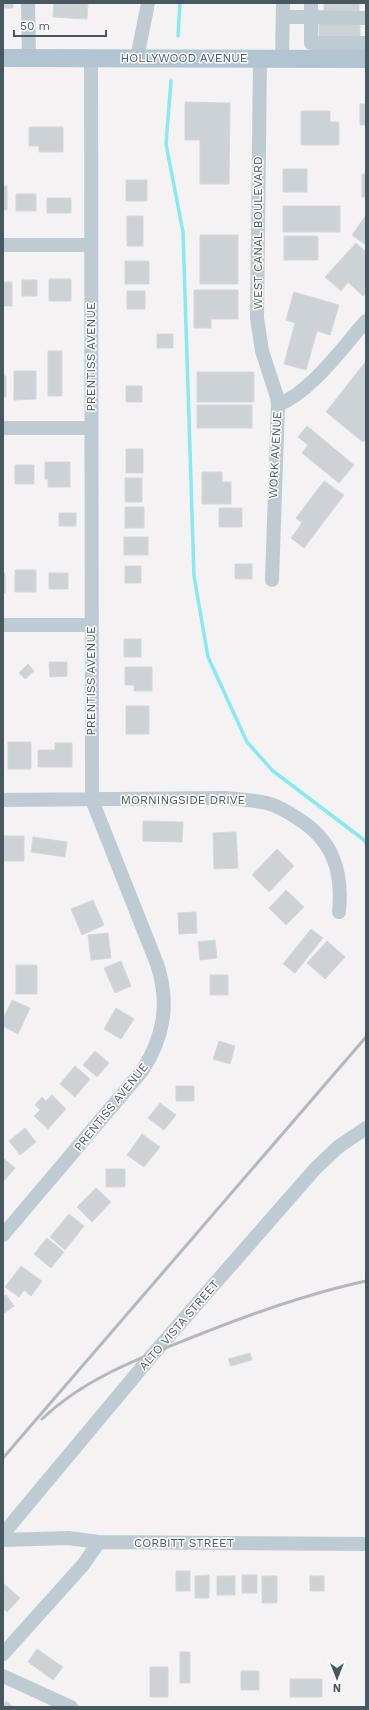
<svg xmlns="http://www.w3.org/2000/svg" width="369" height="1710" font-family="'Work Sans',sans-serif">
	<style>
		.lines { fill: none; stroke-linecap: round; stroke-linejoin: round }
		.stream { stroke: #88e8f4; stroke-width: 3.5 }
		.building { fill: #cdd2d6; stroke: #d5d8dd }
		.minor { stroke: #bfcbd2; stroke-width: 14 }
		.major { stroke: #b0c4d2; stroke-width: 18 }
		.rail { stroke: #b3b8bc; stroke-width: 3 }
		.labels { text-anchor: middle; dominant-baseline: central; stroke-width: 3; stroke-linejoin: round; paint-order: stroke }
		.street-label { font-size: 12px; fill: #485861; stroke: #fff }
	</style>
	<rect width="100%" height="100%" fill="#f4f2f2"/>
	<g class="lines">
		<path class="stream" d="M178,36L180,3
			M171,81L166,144L183,232L194,576L208,657L247,742L273,771L364,840L366,843"/>
	</g>
	<path class="building" d="M3,3H13V8H3Z
		M54,3H88L87,19L53,17Z
		M324,3H359V11H324Z
		M319,22H360V40H319Z
		M185,102L230,103L229,184H200V140H185Z
		M360,104H366V125H360Z
		M301,111H330V122H339V145H301Z
		M29,127H63V152H39V146H29Z
		M283,169H307V192H283Z
		M362,174H366V197H362Z
		M126,180H147V201H126Z
		M3,186H7V210H3Z
		M16,194H36V211H16Z
		M47,198H71V213H47Z
		M283,206H340V232H283Z
		M366,215V245L352,235Z
		M127,216H143V246H127Z
		M200,235H238V284H200Z
		M284,236H318V260H284Z
		M356,243L366,252V293L363,296L348,282L341,291L325,277Z
		M125,261H149V284H125Z
		M49,279H71V301H49Z
		M22,280H37V296H22Z
		M3,282H12V306H3Z
		M194,290H238V319H211V328H194Z
		M127,291H145V309H127Z
		M294,292L339,305L330,335L317,331L306,370L284,364L295,323L286,320Z
		M157,334H173V348H157Z
		M48,351H62V396H48Z
		M366,361V439L363,442L326,412Z
		M14,371H36V399L14,400Z
		M197,372H254V402H197Z
		M3,376H6V397H3Z
		M126,386H142V402H126Z
		M197,405H252V428H197Z
		M307,426L354,465L339,483L302,453L308,445L298,437Z
		M126,449H143V473H126Z
		M45,462H70V487H48V479H45Z
		M15,465H34V484H15Z
		M202,472H222V482H231V504H202Z
		M125,478H142V502H125Z
		M324,481L344,495L304,548L291,538L302,523L296,518Z
		M125,507H144V528H125Z
		M219,508H242V527H219Z
		M59,513H76V526H59Z
		M124,537H148V555H124Z
		M235,564H252V579H235Z
		M125,566H141V583H125Z
		M15,570H36V592H15Z
		M3,573H5V593H3Z
		M49,573H68V589H49Z
		M124,639H141V657H124Z
		M49,662H67V676L50,677Z
		M28,664L34,671L25,679L19,673Z
		M125,667H152V691H134V685H125Z
		M126,706H149V734H126Z
		M8,742H31V769H8Z
		M55,743H72V767H38V750H55Z
		M143,821L183,822L182,842L143,841Z
		M236,832L238,868L214,869L213,833Z
		M3,836H24V861H3Z
		M33,837L67,842L65,857L31,852Z
		M277,849L294,866L269,892L252,875Z
		M286,890L304,907L286,925L269,908Z
		M93,900L104,925L82,935L71,909Z
		M196,912L197,933L179,934L178,913Z
		M311,929L323,938L295,973L283,964Z
		M108,933L111,958L91,960L88,935Z
		M215,940L217,958L200,960L198,942Z
		M327,941L345,957L325,979L307,963Z
		M121,961L131,986L115,993L104,968Z
		M16,965H37V994H16Z
		M210,975H228V995H210Z
		M12,1000L30,1008L18,1034L3,1026V1019Z
		M116,1008L134,1019L121,1039L104,1029Z
		M219,1041L235,1046L230,1064L213,1059Z
		M95,1051L109,1063L97,1077L83,1065Z
		M75,1066L90,1079L75,1097L60,1084Z
		M176,1086H194V1101H176Z
		M52,1095L66,1109L48,1129L34,1116L40,1110L35,1105L42,1097L46,1101Z
		M160,1103L176,1115L164,1130L148,1118Z
		M25,1128L36,1142L20,1155L9,1141Z
		M142,1134L160,1147L144,1167L127,1155Z
		M3,1158L15,1168L3,1182Z
		M106,1169H125V1187H106Z
		M96,1188L111,1202L92,1222L77,1207Z
		M69,1214L84,1226L65,1250L50,1237Z
		M47,1238L64,1252L51,1268L34,1254Z
		M21,1266L42,1281L31,1296L24,1290L19,1297L5,1287Z
		M6,1295L14,1306L3,1314V1297Z
		M250,1353L252,1360L231,1366L228,1359Z
		M176,1571H190V1591H176Z
		M209,1575V1598H195V1576Z
		M242,1575H257V1593H242Z
		M217,1576H235V1595H217Z
		M262,1576H277V1603H262Z
		M310,1576H324V1591H310Z
		M3,1583L20,1598L7,1612L3,1609Z
		M37,1649L63,1667L53,1680L28,1662Z
		M180,1652H190V1683H180Z
		M150,1667H168V1697H150Z
		M241,1671H259V1690H241Z
		M290,1679H322V1697H290Z
		M6,1701L13,1707H3Z"/>
	<g class="lines">
		<path class="minor" d="M28,3L29,58
			M283,17H311V3
			M366,18L311,17V43H366
			M137,58L148,3
			M260,59L257,318L262,351L277,397L278,405L272,580
			M282,59L283,3
			M3,245H91
			M278,405C312,391 341,349 366,321
			M3,428H91
			M3,625H91
			M3,800L225,798C239,799 253,800 267,803C278,806 288,812 297,818C333,840 343,871 339,912
			M3,1235L142,1071C164,1037 170,1003 157,964L92,800L91,58
			M3,1534L154,1353L315,1169L338,1147L366,1128
			M3,1540L68,1538L99,1542L366,1544
			M3,1654L83,1565L99,1542
			M3,1676L71,1707"/>
		<path class="major" d="M3,58L366,59"/>
		<path class="rail" d="M42,1419C85,1378 140,1358 193,1337C250,1314 306,1294 366,1281
			M3,1458L366,1037"/>
	</g>
	<g class="labels">
		<g class="street-label">
			<text x="184" y="58">HOLLYWOOD AVENUE</text>
			<text transform="translate(258 233) rotate(-90)">WEST CANAL BOULEVARD</text>
			<text transform="translate(91 357) rotate(-90)">PRENTISS AVENUE</text>
			<text transform="translate(275 455) rotate(-87)">WORK AVENUE</text>
			<text transform="translate(91 681) rotate(-90)">PRENTISS AVENUE</text>
			<text x="183" y="800">MORNINGSIDE DRIVE</text>
			<text transform="translate(111 1107) rotate(-51)">PRENTISS AVENUE</text>
			<text transform="translate(179 1325) rotate(-49)">ALTO VISTA STREET</text>
			<text x="184" y="1543">CORBITT STREET</text>
		</g>
	</g>
	<rect width="369" height="1710" fill="none" stroke="#485861" stroke-width="8"/>
	<g transform="translate(337 1678) rotate(180)" stroke="#ffffff" stroke-width="3" paint-order="stroke">
	<path d="M0-3L7 15L0 10L-7 15Z" fill="#485861"/>
	<text y="-6" font-size="11" font-weight="bold" text-anchor="middle" fill="#485861">N</text>
	</g>
	<path d="M14 30v6h92v-6" fill="none" stroke="#485861" stroke-width="2"/>
	<text x="20" y="30" font-size="12" fill="#485861" stroke="#ffffff" stroke-width="3" paint-order="stroke">50 m</text>
</svg>
